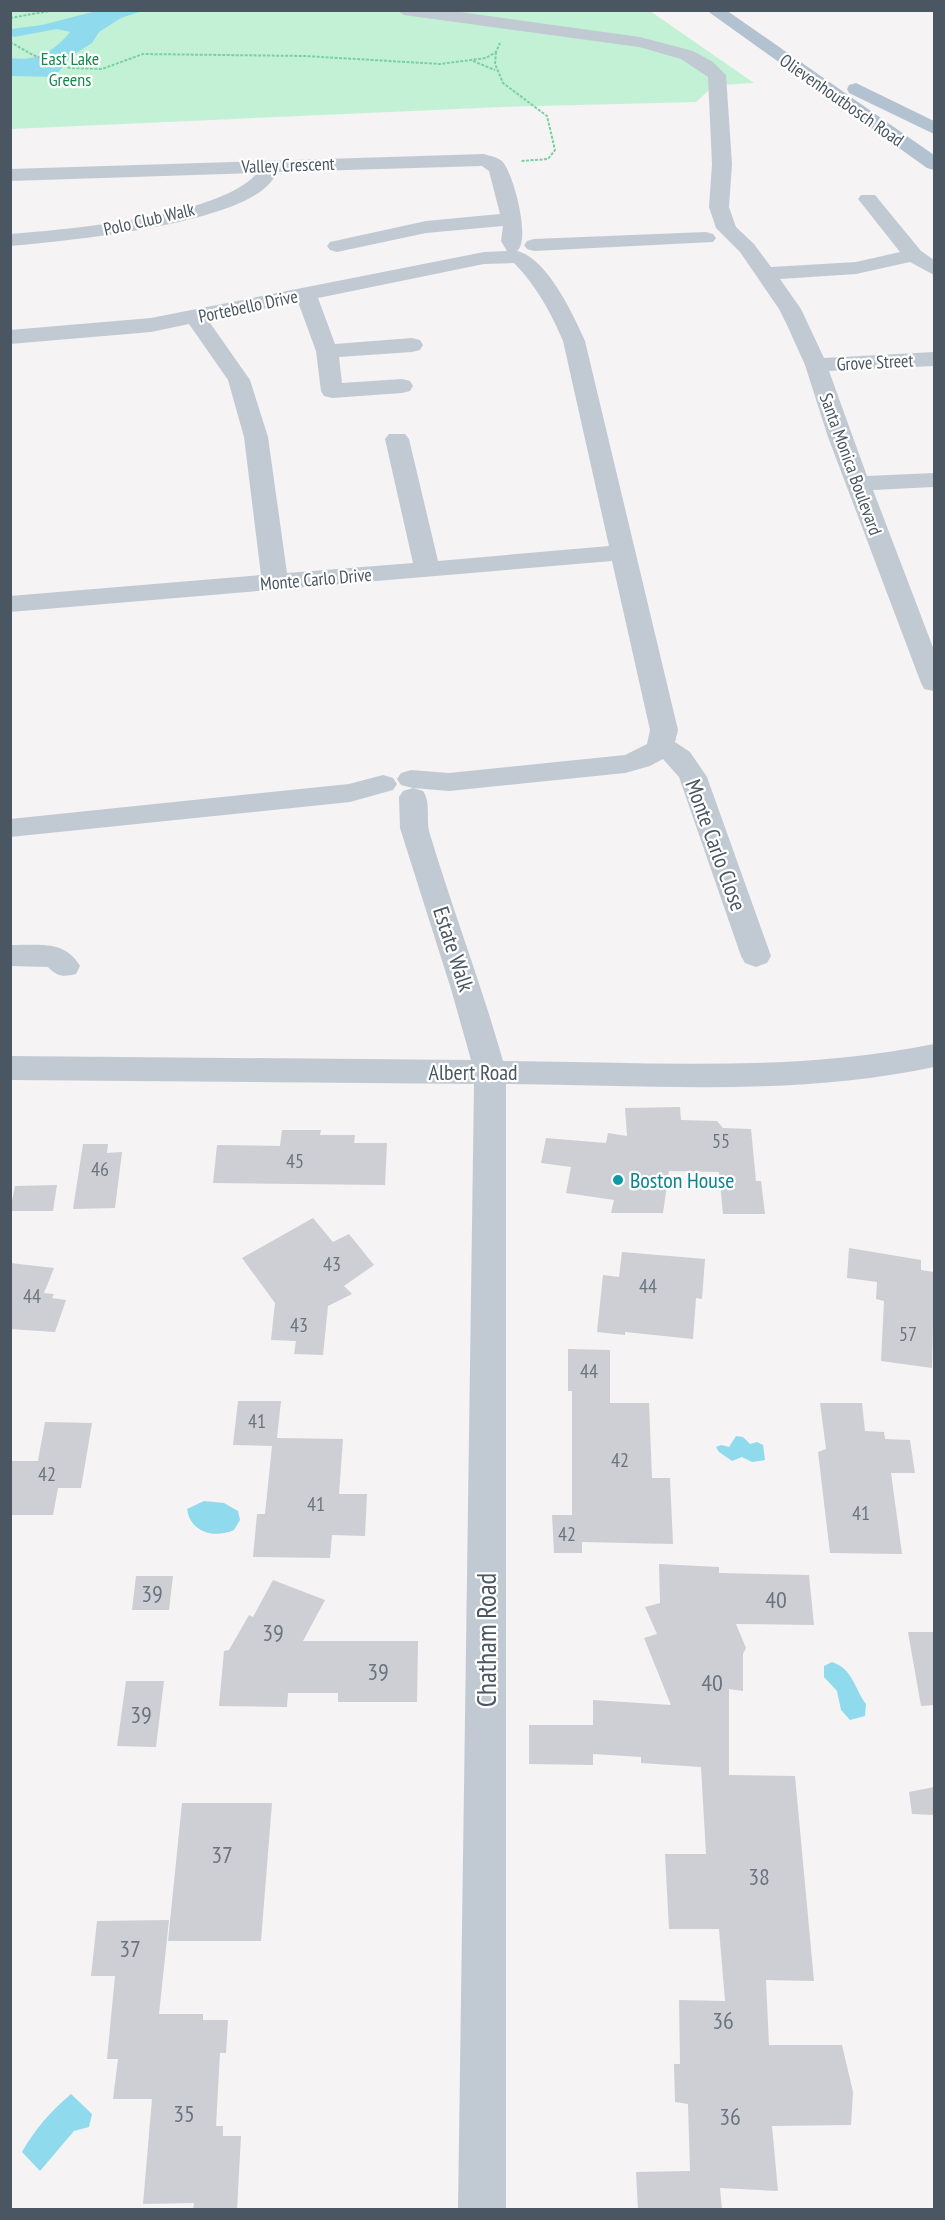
<svg xmlns="http://www.w3.org/2000/svg" width="945" height="2220" font-family="'PT Sans Narrow',sans-serif">
	<style>
		.green { fill: #c3f1d5 }
		.water { fill: #90daee }
		.building { fill: #cdcfd5 }
		.lines { fill: none; stroke-linecap: round; stroke-linejoin: round }
		.path { stroke: #7ad0a6; stroke-width: 2; stroke-dasharray: 3 1.5; stroke-linecap: butt }
		.minor { fill: #c1cad2; fill-rule: evenodd }
		.major { fill: #b3c2d1; fill-rule: evenodd }
		.culture-dot { fill: #0f9aa8; stroke: #fff; stroke-width: 2 }
		.labels { text-anchor: middle; dominant-baseline: central; stroke-width: 4.5; stroke-linejoin: round; paint-order: stroke }
		.far-park-label { font-size: 18px; fill: #17864f; stroke: #fff }
		.far-street-label { font-size: 18px; fill: #4a5661; stroke: #fff }
		.number-label { font-size: 20px; fill: #6b747e }
		.street-label { font-size: 22px; fill: #4a5661; stroke: #fff }
		.culture-label { font-size: 22px; fill: #0d838f; stroke: #fff; text-anchor: start }
		.near-number-label { font-size: 24px; fill: #6b747e }
		.near-street-label { font-size: 27px; fill: #4a5661; stroke: #fff }
	</style>
	<rect width="100%" height="100%" fill="#f5f3f3"/>
	<path class="green" d="M10,11H650L754,83L720,85L717,83L696,102L502,107L11,129Z"/>
	<path class="water" d="M100,10L142,11L121,18L99,32L92,43L70,57L55,77L11,76V58C36,62 55,51 70,32L57,29L14,37L11,35V29L42,25Z
		M736,1436L743,1437L750,1444L757,1442L763,1445L765,1460L752,1462L742,1457L732,1461L719,1452L716,1447L721,1445L729,1447Z
		M204,1501L224,1503L238,1511L240,1520L234,1530C214,1539 190,1532 187,1509Z
		M832,1662C853,1669 854,1688 866,1704L865,1716L850,1720L841,1710L837,1691L824,1677V1666Z
		M71,2094L92,2114L89,2127L74,2131L40,2171L22,2152C35,2129 51,2111 71,2094Z"/>
	<path class="building" d="M680,1107L681,1120L717,1121L723,1128L751,1129L756,1181H761L765,1214H723L719,1172L669,1171L663,1213H611L614,1200L566,1193L571,1167L541,1163L546,1138L606,1143L608,1133L627,1136L625,1108Z
		M282,1130H321L320,1135H355L354,1143H387L385,1185L213,1183L217,1145L280,1146Z
		M83,1144H108L107,1153L122,1152L115,1208L73,1209Z
		M57,1185L53,1211H10L15,1186Z
		M313,1218L333,1242L349,1234L374,1265L344,1286L352,1294L328,1306L323,1355L294,1354L296,1341L271,1340L275,1303L242,1258Z
		M849,1248L921,1260V1270L934,1272L932,1368L881,1361L884,1301L876,1299L877,1282L847,1278Z
		M622,1252L705,1259L702,1299L696,1298L693,1339L625,1332V1335L597,1332L603,1275L619,1277Z
		M10,1263L54,1268L44,1293L54,1294L52,1298L66,1300L55,1332L10,1329Z
		M568,1349L610,1350V1403H649L652,1478H670L673,1544L582,1542V1553H554L552,1515H572V1391H568Z
		M238,1401H281L277,1438L343,1439L339,1494H367L365,1536L332,1535L330,1558L253,1557L257,1514H265L272,1446L233,1445Z
		M820,1403H862L865,1431L884,1432L885,1439L910,1440L915,1473H891L902,1554L830,1553L818,1452L826,1449Z
		M45,1422L92,1423L81,1488H58L53,1515H10V1461H38Z
		M659,1564L719,1567V1573L809,1575L814,1625L736,1624L746,1648L743,1654V1691L729,1689V1775L795,1776L814,1981L766,1980L769,2045H842L853,2092L851,2125L772,2126L778,2191L720,2188L722,2210H638L636,2172L690,2171L688,2104L675,2102L674,2064H680L679,2000L725,2001L719,1929H669L665,1854H706L701,1767L641,1763V1757L593,1754V1765L529,1764V1725H593V1700L671,1705L644,1638L657,1634L645,1607L660,1603Z
		M136,1576H173L169,1610H132Z
		M273,1580L325,1600L303,1641H418L417,1702H338V1693H288L287,1707L219,1706L224,1651L229,1650L249,1615L253,1617Z
		M908,1632H934V1705L921,1706Z
		M126,1681H164L156,1747L117,1746Z
		M934,1787V1815L912,1814L909,1792Z
		M182,1803H272L261,1941H168Z
		M169,1920L159,2014H203V2020H228L226,2053H220L216,2126H223V2136H241L237,2210H193L194,2203L143,2204L152,2099H113L118,2059H107L115,1976H91L97,1921Z"/>
	<g class="lines">
		<path class="path" d="M10,18L55,10
			M10,42L33,55L70,68L102,69L143,54L305,56L440,64L486,58L496,52L500,43
			M496,52L495,64L503,83L547,116L555,150L548,159L521,161
			M473,61L495,70"/>
		<path class="minor" d="M396,10H446L640,37L693,51L713,62L726,75L732,164L729,207L736,227L754,244L771,267L856,262L900,252L858,199L861,195H875L921,251L934,260V275L910,262L856,274L780,279L801,309L824,358L934,352V366L829,371L867,476L934,473V487L873,490L934,650V691L924,689L921,683L828,437L805,365L787,325L779,309L740,252L716,228L709,207L712,164L708,77L681,59L639,47L404,15Z
			M484,154C490,156 497,157 502,161C514,174 531,240 517,251C547,258 573,314 585,341L678,730L675,742L690,752L707,777L771,956L767,963L756,967L745,963L741,956L679,777L663,759L650,766L625,773L449,791L413,788L423,791C431,803 426,817 429,831C452,908 481,983 503,1061C647,1062 792,1073 934,1044V1067C794,1097 649,1085 506,1084V2210H458L474,1084L10,1080V1056L471,1060L451,989L400,828L399,797L403,791L413,788L401,785L397,779L401,773L411,770L449,773L625,755L647,744L650,730L612,561L10,612V596L261,575L244,437L228,380L189,324L151,332L10,344V330L151,318L484,252L507,251L501,241L503,226L426,233L337,252L330,250L327,246L330,242L426,221L500,214L489,171L482,166L278,172C274,177 271,183 266,187C225,225 69,241 10,246V234C67,229 220,217 257,173L10,181V169ZM514,263C536,285 551,313 563,341L609,546L438,561L409,439L405,434H389L385,439L413,563L287,573L268,437L250,380L208,320L298,302L316,351L321,391L324,396L332,398L402,393L410,391L413,386L410,381L402,379L342,383L339,357L412,352L420,350L423,345L420,340L412,338L335,344L318,298L484,264Z
			M706,232L713,234L716,238L713,242L534,251L527,249L524,245L527,241L534,239Z
			M383,775L393,778L397,784L393,790L350,802L10,837V819L349,784Z
			M10,945C38,946 64,939 80,966L76,974C64,977 57,977 48,967L10,966Z"/>
		<path class="major" d="M706,10H726L934,155V170L927,168Z
			M856,83L934,121V134L849,93L847,89L849,85Z"/>
	</g>
	<circle class="culture-dot" cx="618" cy="1180" r="6"/>
	<g class="labels">
		<g class="far-park-label">
			<text x="70" y="58">East Lake<tspan x="70" dy="21">Greens</tspan></text>
		</g>
		<g class="far-street-label">
			<text transform="translate(842 100) rotate(35)">Olievenhoutbosch Road</text>
			<text transform="translate(288 165) rotate(-2)">Valley Crescent</text>
			<text transform="translate(149 219) rotate(-13)">Polo Club Walk</text>
			<text transform="translate(248 306) rotate(-12)">Portebello Drive</text>
			<text transform="translate(875 362) rotate(-3)">Grove Street</text>
			<text transform="translate(851 464) rotate(70)">Santa Monica Boulevard</text>
			<text transform="translate(316 579) rotate(-5)">Monte Carlo Drive</text>
		</g>
		<g class="number-label">
			<text x="721" y="1141">55</text>
			<text x="295" y="1161">45</text>
			<text x="100" y="1169">46</text>
			<text x="332" y="1264">43</text>
			<text x="648" y="1286">44</text>
			<text x="32" y="1296">44</text>
			<text x="299" y="1325">43</text>
			<text x="908" y="1334">57</text>
			<text x="589" y="1371">44</text>
			<text x="257" y="1421">41</text>
			<text x="620" y="1460">42</text>
			<text x="47" y="1474">42</text>
			<text x="316" y="1504">41</text>
			<text x="861" y="1513">41</text>
			<text x="567" y="1534">42</text>
		</g>
		<g class="street-label">
			<text transform="translate(716 845) rotate(70)">Monte Carlo Close</text>
			<text transform="translate(454 949) rotate(72)">Estate Walk</text>
			<text x="473" y="1072">Albert Road</text>
		</g>
		<g class="culture-label">
			<text x="630" y="1180">Boston House</text>
		</g>
		<g class="near-number-label">
			<text x="152" y="1593">39</text>
			<text x="776" y="1599">40</text>
			<text x="273" y="1632">39</text>
			<text x="378" y="1671">39</text>
			<text x="712" y="1682">40</text>
			<text x="141" y="1714">39</text>
			<text x="222" y="1854">37</text>
			<text x="759" y="1876">38</text>
			<text x="130" y="1948">37</text>
			<text x="723" y="2020">36</text>
			<text x="184" y="2113">35</text>
			<text x="730" y="2116">36</text>
		</g>
		<g class="near-street-label">
			<text transform="translate(486 1640) rotate(-90)">Chatham Road</text>
		</g>
	</g>
	<rect width="945" height="2220" fill="none" stroke="#4a5661" stroke-width="24"/>
</svg>
